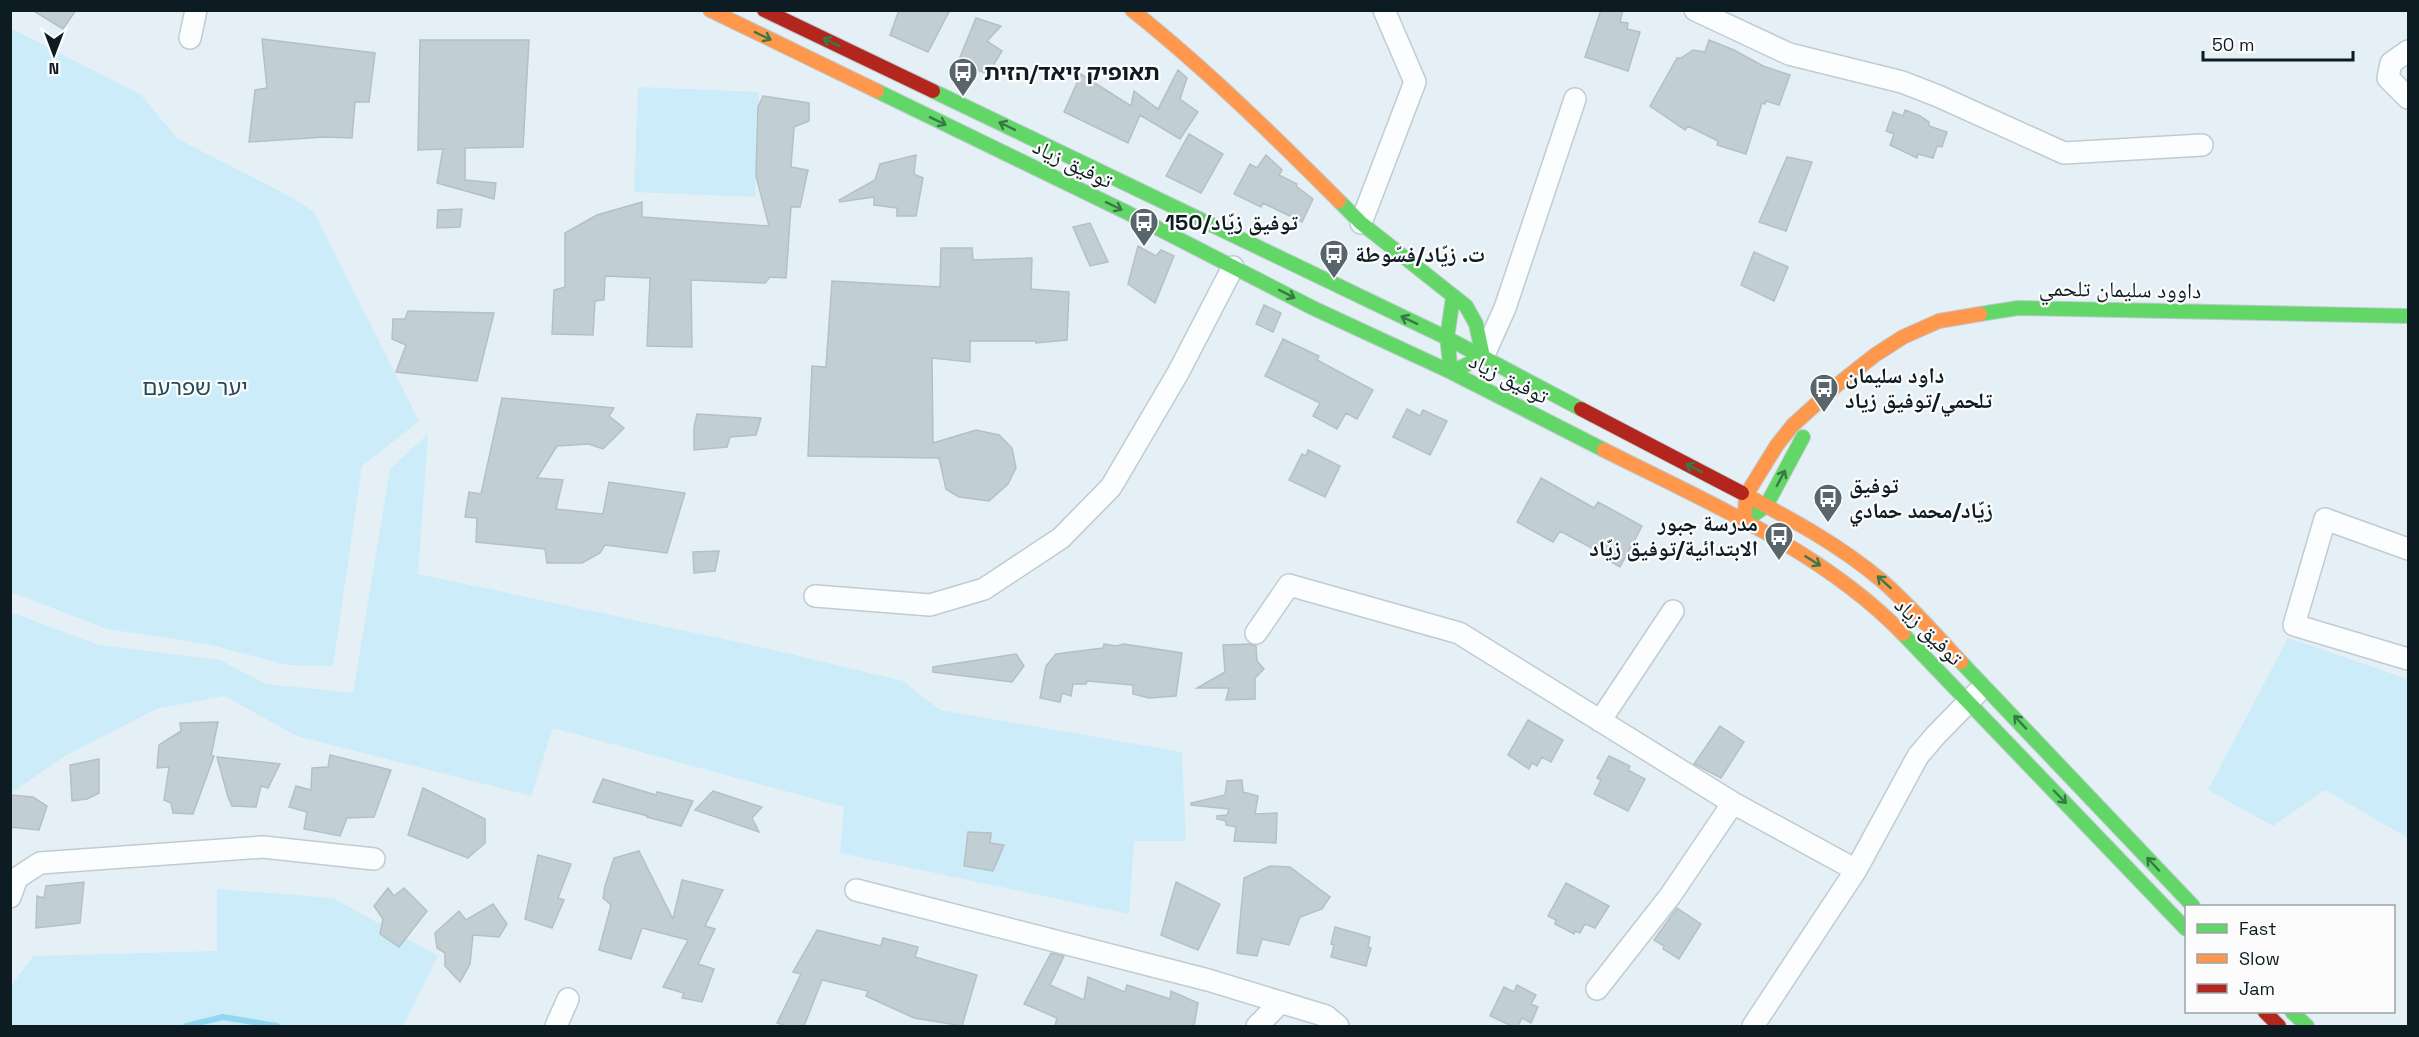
<svg xmlns="http://www.w3.org/2000/svg" width="2419" height="1037" font-family="'Space Grotesk','Noto Naskh Arabic','Noto Sans Hebrew',sans-serif">
	<style>
		.green { fill: #ccecf9 }
		.lines { fill: none; stroke-linecap: round; stroke-linejoin: round }
		.stream { stroke: #93d6ef; stroke-width: 6 }
		.building { fill: #c1ced3; stroke: #b4c0c5; stroke-width: 1.5 }
		.street-casing { stroke: #bfccd1; stroke-width: 24 }
		.fast-casing { stroke: #bfccd1; stroke-width: 16 }
		.slow-casing { stroke: #bfccd1; stroke-width: 16 }
		.jam-casing { stroke: #bfccd1; stroke-width: 16 }
		.street { stroke: #fbfdfe; stroke-width: 21 }
		.fast { stroke: #63d668; stroke-width: 14 }
		.slow { stroke: #ff974d; stroke-width: 14 }
		.jam { stroke: #b3261e; stroke-width: 14 }
		.oneway { stroke: #387945 }
		.labels { text-anchor: middle; dominant-baseline: central; stroke-width: 4.5; stroke-linejoin: round; paint-order: stroke }
		.poi-label { font-size: 22px; font-weight: bold; fill: #0d1c22; stroke: #fcfcfc; text-anchor: start }
		.street-label { font-size: 22px; fill: #0d1c22; stroke: #fcfcfc }
		.park-label { font-size: 22px; fill: #234b5a; stroke: #fcfcfc }
	</style>
	<rect width="100%" height="100%" fill="#e4f0f5"/>
	<path class="green" d="M10,28L140,94L178,139L291,197L314,212L419,421L362,466L333,666L288,665L207,644L107,629L11,592Z
		M638,87L759,92L755,197L634,192Z
		M428,434L418,574L765,648L903,681L940,710L1182,752L1186,841H1134L1129,914L840,853L844,807L553,728L531,796L297,736L224,696L156,709L65,756L11,793L10,612L99,645L220,660L266,684L353,693L390,469Z
		M2288,638L2408,679V838L2325,790L2273,826L2208,790Z
		M217,889L333,898L438,956L403,1026H11V986L33,956L217,951Z"/>
	<g class="lines">
		<path class="stream" d="M186,1026L223,1017L277,1026"/>
	</g>
	<path class="building" d="M32,10H76L63,29Z
		M899,10H950L928,52L890,35Z
		M1601,10H1623L1620,22L1628,23L1627,29L1640,32L1628,71L1585,57Z
		M976,18L1001,26L987,41L1002,51L988,74L958,62Z
		M262,39L375,53L369,102H355L352,138L324,137L249,142L255,90L267,88Z
		M420,40H529L523,147L465,148V180L496,183L494,199L437,183L443,149L418,150Z
		M1709,40L1734,50L1763,66L1790,75L1779,105L1766,101L1765,104L1762,103L1746,154L1717,145L1718,141L1688,126L1685,130L1650,106L1677,58H1681L1693,50L1705,52Z
		M1178,70L1187,78L1180,99L1198,112L1180,139L1140,115L1128,143L1064,112L1081,74L1131,106L1134,91L1158,109Z
		M763,96L809,103V121L794,127L791,167L808,170L800,207H791L786,278L770,277L765,283L691,280L692,347L647,346L650,278L605,276L604,300L595,301L593,335L552,334L554,290L565,287V233L597,215L642,202V217L769,226L756,176L758,107Z
		M1905,110L1920,116L1929,122V126L1947,132L1942,147L1937,146L1933,158L1918,154L1917,158L1890,145L1894,134L1886,131L1893,112L1903,116Z
		M1189,134L1223,154L1201,193L1166,176Z
		M916,155L914,174L923,178L916,216H897V208L874,205V197L840,202L839,200L875,180L880,164Z
		M1266,155L1282,170L1279,175L1297,184L1296,186L1313,199L1302,222L1263,203L1261,207L1234,194L1250,164L1257,168Z
		M1787,157L1812,162L1786,231L1759,222Z
		M462,209L460,227L437,228L438,210Z
		M1090,223L1108,262L1090,266L1073,227Z
		M1138,246L1156,256L1161,250L1174,256L1155,303L1128,284Z
		M941,248H972L973,260L1032,258L1031,289L1069,292L1067,340L1036,343V341H970V362L932,358L933,443L976,430L999,435L1012,448L1016,468L1008,484L989,501L959,497L946,489L939,458L808,456L812,366L826,367L832,281L940,287Z
		M1754,252L1788,267L1774,301L1741,285Z
		M1264,305L1281,313L1273,332L1256,324Z
		M408,311L494,313L477,381L396,372L406,345L392,339L393,319H405Z
		M1283,339L1319,356L1317,360L1373,390L1357,419L1346,413L1337,429L1313,416L1320,403L1265,376Z
		M502,398L614,408L609,416L624,428L603,449L589,444L557,446L537,478L563,480L556,509L603,514L609,482L685,493L667,553L605,545L600,553L582,563H547L545,549L476,542L477,518L465,517L469,492L481,494Z
		M1407,409L1420,416L1423,410L1447,421L1430,455L1393,437Z
		M697,414L761,418L756,435L730,437L727,447L694,450V427Z
		M1308,450L1340,466L1325,497L1289,480L1302,454L1306,456Z
		M1541,478L1594,508L1598,502L1642,526L1620,567L1604,558L1605,555L1560,531L1553,542L1517,522Z
		M719,551L715,571L694,573L693,552Z
		M1104,644L1116,646L1124,644L1182,653L1176,696L1149,698L1133,694V685L1087,681L1086,684H1073L1071,696L1062,693L1060,702L1040,698L1046,666L1056,654L1103,648Z
		M1250,644L1256,646L1257,661L1264,669L1255,678V699L1226,700L1229,688H1197L1225,672L1223,645Z
		M1016,654L1024,666L1012,682L933,672V667Z
		M1528,720L1563,740L1551,762L1542,757L1537,766L1532,763L1529,769L1508,755Z
		M218,722L211,756H214L193,814L173,813L171,803L164,800L169,767L157,768L159,745L181,731L180,723Z
		M1720,726L1744,742L1721,778L1694,764Z
		M330,755L391,770L374,817L347,818L340,836L304,829L307,812L289,807L296,786L311,790L312,768L328,767Z
		M1609,756L1630,766L1628,770L1645,779L1628,811L1594,794L1601,780L1597,778Z
		M217,757L280,764L268,788L261,786L256,807L232,806L228,797Z
		M99,759V793L87,799L72,801L70,765Z
		M603,779L656,795L657,792L693,801L681,826L647,817L648,816L593,802Z
		M1242,780L1243,792L1258,796L1255,814L1277,813L1276,843L1234,841L1236,827L1226,825V821L1217,819V816L1227,815L1229,809L1191,805V803L1225,795L1227,781Z
		M423,788L485,819V843L468,858L408,835Z
		M713,791L762,807L752,818L759,832L695,810Z
		M10,795L33,797L47,806L39,830L10,827Z
		M968,832L991,833L990,843L1004,845L993,871L964,866Z
		M639,851L673,919L682,880L723,890L705,926L715,929L698,964L714,969L702,1002L682,998L684,993L663,987L688,940L642,928L631,959L599,950L611,905L603,898L605,886L614,858Z
		M538,855L571,864L558,898L564,900L552,928L525,919Z
		M1270,866L1290,867L1330,897L1322,909L1300,917L1289,945L1262,939L1257,956L1237,953L1244,878Z
		M84,882L80,923L36,928L37,896L44,898L46,886Z
		M1176,882L1220,904L1198,950L1161,935Z
		M1566,883L1609,906L1595,928L1585,924L1580,933L1575,931L1574,934L1555,924L1556,920L1548,916Z
		M388,888L394,896L404,888L427,911L399,947L380,934L383,919L374,906Z
		M493,904L507,924L499,937L473,935L470,964L460,982L445,966V953L437,948L435,933L459,911L466,920Z
		M1677,908L1701,924L1679,959L1663,949L1664,946L1654,940Z
		M1335,927L1370,937L1368,947L1371,948L1366,966L1331,957L1334,945L1331,944Z
		M817,930L881,946L883,938L918,947L915,957L977,975L962,1026L914,1018L866,996L868,991L822,980L804,1026H787L777,1023L801,974L793,972Z
		M1051,953L1064,956L1050,985L1084,1000L1088,977L1125,992L1127,985L1170,999L1171,991L1198,1003L1194,1026H1055L1057,1018L1024,1004Z
		M1517,985L1536,995L1531,1004L1538,1007L1531,1023L1522,1018L1518,1026H1512L1490,1016L1504,987L1514,992Z"/>
	<g class="lines">
		<g class="street-casing">
			<path id="street" d="M1695,10L1789,54L1902,82L1938,96L2064,153L2202,145
				M190,38L196,10
				M2408,51L2391,63L2388,78L2408,98
				M1361,223L1415,82L1384,10
				M1483,357L1505,308L1575,99
				M2408,549L2325,519L2294,625L2408,659
				M815,596L930,605L984,589L1061,538L1111,487L1178,373L1233,267
				M1256,633L1289,585L1459,633L1733,803L1856,870
				M1600,721L1673,611
				M856,890L1208,980L1326,1016L1338,1026
				M10,897L17,878L40,863L263,847L374,859
				M1597,989L1670,896L1733,803
				M556,1026L568,999
				M1257,1026L1281,1002
				M1753,1026L1856,870L1918,756L1935,736L1977,693"/>
		</g>
		<g class="fast-casing">
			<path id="fast" d="M877,91L1128,213L1313,308L1451,372L1604,450
				M933,91L1447,338L1581,409
				M1339,201L1361,223L1466,306L1476,324L1483,357L1451,372L1447,338L1453,297
				M1980,314L2018,308L2408,316
				M1749,518L1766,506L1803,437
				M1903,634L2186,929
				M1961,662L2193,906
				M2292,1012L2307,1026"/>
		</g>
		<g class="slow-casing">
			<path id="slow" d="M710,10L877,91
				M1132,10C1206,69 1272,134 1339,201
				M1604,450C1705,501 1823,551 1903,634
				M1742,493C1791,519 1838,544 1881,580C1910,605 1935,634 1961,662
				M1745,515L1746,495L1777,445L1793,425L1837,385L1875,355L1903,337L1939,321L1980,314"/>
		</g>
		<g class="jam-casing">
			<path id="jam" d="M764,10L933,91
				M1581,409L1742,493
				M2265,1012L2279,1026"/>
		</g>
		<use href="#street" class="street"/>
		<use href="#fast" class="fast"/>
		<use href="#slow" class="slow"/>
		<use href="#jam" class="jam"/>
	</g>
	<defs><path id="oneway-shaft" d="M-6 0H5M1.5-3L5.5 0L1.5 3" fill="none" stroke-width="1.6" stroke-linecap="round" stroke-linejoin="round" transform="scale(1.5)"/></defs>
	<g class="oneway">
		<use href="#oneway-shaft" transform="translate(763 36) rotate(26)"/>
		<use href="#oneway-shaft" transform="translate(831 42) rotate(-154)"/>
		<use href="#oneway-shaft" transform="translate(938 121) rotate(26)"/>
		<use href="#oneway-shaft" transform="translate(1007 126) rotate(-154)"/>
		<use href="#oneway-shaft" transform="translate(1114 206) rotate(26)"/>
		<use href="#oneway-shaft" transform="translate(1287 294) rotate(27)"/>
		<use href="#oneway-shaft" transform="translate(1409 320) rotate(-155)"/>
		<use href="#oneway-shaft" transform="translate(1694 468) rotate(-152)"/>
		<use href="#oneway-shaft" transform="translate(1781 478) rotate(-62)"/>
		<use href="#oneway-shaft" transform="translate(1813 561) rotate(32)"/>
		<use href="#oneway-shaft" transform="translate(1884 582) rotate(-138)"/>
		<use href="#oneway-shaft" transform="translate(2020 722) rotate(-133)"/>
		<use href="#oneway-shaft" transform="translate(2060 797) rotate(46)"/>
		<use href="#oneway-shaft" transform="translate(2153 864) rotate(-133)"/>
	</g>
	<defs>
		<g id="bus-pin" transform="scale(1.5)"><path d="M0 17L-7.5 6A9.5 9.5 0 1 1 7.5 6Z" fill="#58666c" stroke="#fcfcfc"/><path d="M-5-6H5V4H4V6H2V4H-2V6H-4V4H-5ZM-3.5-4V0h7V-4ZM-3.5 1.2v1.5H-2V1.2ZM2 1.2v1.5H3.5V1.2Z" fill="#fff"/></g>
	</defs>
	<g fill-rule="evenodd">
		<use href="#bus-pin" x="963" y="72"/>
		<use href="#bus-pin" x="1144" y="222"/>
		<use href="#bus-pin" x="1334" y="254"/>
		<use href="#bus-pin" x="1824" y="388"/>
		<use href="#bus-pin" x="1828" y="498"/>
		<use href="#bus-pin" x="1779" y="536"/>
	</g>
	<g class="labels">
		<g class="poi-label">
			<text x="984" y="72">תאופיק זיאד/הזית</text>
			<text x="1165" y="222">توفيق زيّاد/150</text>
			<text x="1355" y="254">ت. زيّاد/فسّوطة</text>
			<text x="1845" y="375">داود سليمان<tspan x="1845" dy="25">تلحمي/توفيق زياد</tspan></text>
			<text x="1849" y="485">توفيق<tspan x="1849" dy="25">زيّاد/محمد حمادي</tspan></text>
			<text x="1758" y="523" text-anchor="end">مدرسة جبور<tspan x="1758" dy="25">الابتدائية/توفيق زيّاد</tspan></text>
		</g>
		<g class="street-label">
			<text transform="translate(1073 163) rotate(26)">توفيق زياد</text>
			<text transform="translate(2120 289) rotate(1)">داوود سليمان تلحمي</text>
			<text transform="translate(1509 378) rotate(27)">توفيق زياد</text>
			<text transform="translate(1929 631) rotate(45)">توفيق زياد</text>
		</g>
		<g class="park-label">
			<text x="195" y="387">יער שפרעם</text>
		</g>
	</g>
	<rect width="2419" height="1037" fill="none" stroke="#0d1c22" stroke-width="24"/>
	<rect x="2185" y="905" width="210" height="108" fill="#fcfcfc" stroke="#9ca2a5" stroke-width="1.5"/>
	<rect x="2197" y="924" width="30" height="9" fill="#63d668" stroke="#9ca2a5" stroke-width="1.5"/>
	<text x="2239" y="935" font-size="18" fill="#0d1c22">Fast</text>
	<rect x="2197" y="954" width="30" height="9" fill="#ff974d" stroke="#9ca2a5" stroke-width="1.5"/>
	<text x="2239" y="965" font-size="18" fill="#0d1c22">Slow</text>
	<rect x="2197" y="984" width="30" height="9" fill="#b3261e" stroke="#9ca2a5" stroke-width="1.5"/>
	<text x="2239" y="995" font-size="18" fill="#0d1c22">Jam</text>
	<g transform="translate(54 54) rotate(180)" stroke="#fcfcfc" stroke-width="4.5" paint-order="stroke">
	<path d="M0-4.5L10 22L0 15L-10 22Z" fill="#0d1c22"/>
	<text y="-9" font-size="16" font-weight="bold" text-anchor="middle" fill="#0d1c22">N</text>
	</g>
	<path d="M2203 51v9h150v-9" fill="none" stroke="#0d1c22" stroke-width="3"/>
	<text x="2212" y="51" font-size="18" fill="#0d1c22" stroke="#fcfcfc" stroke-width="4.5" paint-order="stroke">50 m</text>
</svg>
